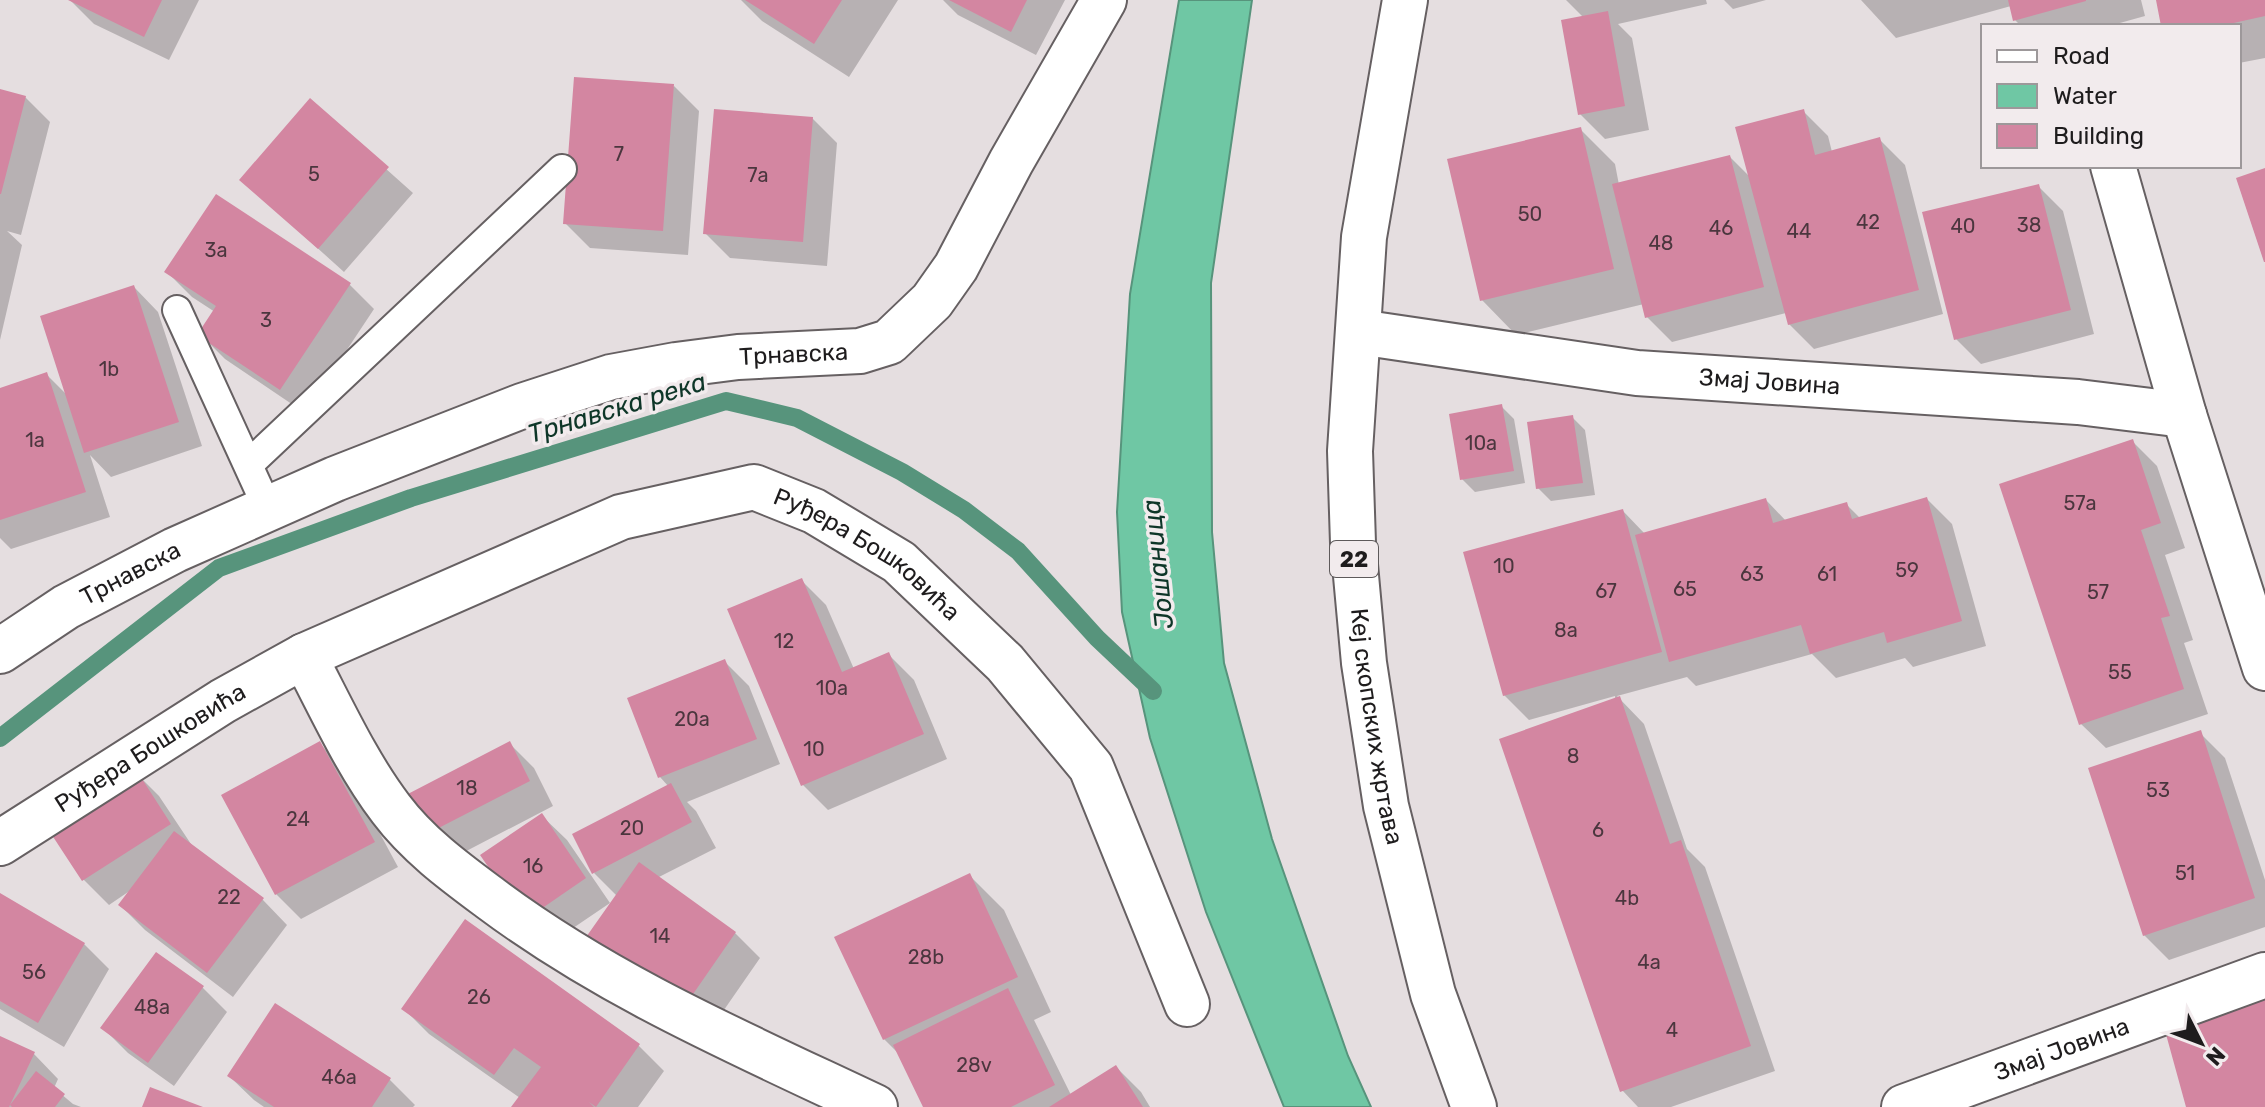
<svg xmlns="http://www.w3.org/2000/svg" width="2265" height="1107" font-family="Rubik,sans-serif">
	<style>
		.water { fill: #6fc7a4; stroke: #57947c; stroke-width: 2 }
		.shadow { fill: #0003 }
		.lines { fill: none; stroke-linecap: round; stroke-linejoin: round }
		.stream { stroke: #57947c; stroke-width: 18 }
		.building { fill: #d386a1 }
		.lane-casing { stroke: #666062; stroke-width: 32 }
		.street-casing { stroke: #666062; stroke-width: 48 }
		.primary-casing { stroke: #666062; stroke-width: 48 }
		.lane { stroke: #fff; stroke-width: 28 }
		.street { stroke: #fff; stroke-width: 44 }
		.primary { stroke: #fff; stroke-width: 44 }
		.labels { text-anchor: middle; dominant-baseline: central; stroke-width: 7; stroke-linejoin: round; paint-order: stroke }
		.number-label { font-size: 20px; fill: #4b363e }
		.shield { fill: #f2ebed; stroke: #5e5a5b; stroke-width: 2 }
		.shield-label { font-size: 22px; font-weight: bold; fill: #1e1c1d }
		.street-label { font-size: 24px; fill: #1e1c1d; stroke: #f2ebed }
		.water-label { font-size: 26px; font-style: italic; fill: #0e3628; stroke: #f2ebed }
	</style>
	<rect width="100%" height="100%" fill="#e5dee0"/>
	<path class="water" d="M1179,0H1252L1211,283L1212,532L1224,663L1272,839L1348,1056L1371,1107H1284L1206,912L1150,738L1122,612L1117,512L1130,294Z"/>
	<path class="shadow" d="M70,0H199L169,60L94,24Z
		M741,0H898L849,77L762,21Z
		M943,0H1065L1036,55L958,15Z
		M1566,0H1706L1707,4L1618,24L1632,38L1649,130L1605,139L1580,114L1584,18Z
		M1724,0H1766L1733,9Z
		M1861,0H2141L2145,16L2109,26H2021L2015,20L2011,6L1896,38Z
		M2158,0H2265V58L2239,63V26H2163Z
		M674,86L699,111L688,255L590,248L565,223Z
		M0,91L25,97L50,122L21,235L7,231L22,245L0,340Z
		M310,101L413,193L344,272L242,180Z
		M1803,111L1828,136L1832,152L1880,140L1905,165L1943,314L1814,349L1789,324L1786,313L1672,342L1647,317L1644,304L1516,335L1482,300L1580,129L1615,164L1619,185L1730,157L1751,178Z
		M812,118L837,143L827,266L730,258L705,233Z
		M2038,186L2063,211L2094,334L1981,364L1956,339Z
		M167,272L349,284L374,309L305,413L225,359L200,334L215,312L192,297Z
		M134,287L158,312L202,446L111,477L90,455L110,517L11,549L0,538V390L47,375L68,396Z
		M1501,406L1514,419L1525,483L1475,492L1462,479Z
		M1572,417L1585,430L1595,495L1551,501L1538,488Z
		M2132,441L2157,466L2185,548L2165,555L2193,640L2184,643L2208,714L2106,748L2081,724Z
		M1927,499L1952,524L1986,646L1913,667L1905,658L1836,678L1812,654L1696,686L1687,677L1617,696L1644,724L1687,849L1705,867L1775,1071L1671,1107H1638L1622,1090L1615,696L1529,720L1504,695L1623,511L1645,534L1766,500L1786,521L1846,504L1860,518Z
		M801,580L826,605L854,669L889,655L914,680L947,759L828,810L803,785Z
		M724,661L749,686L780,764L687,802L696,811L716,848L657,878L735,933L760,958L708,1033L617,896L594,873L669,787L660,777L629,699Z
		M2200,733L2225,758L2265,880V927L2169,960L2144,935Z
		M509,743L534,768L553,806L451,859L426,834Z
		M320,744L345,769L398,867L301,919L276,894Z
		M134,771L159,796L193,847L263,900L287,925L233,997L145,930L120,905L131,890L109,905L84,880L49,827Z
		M542,816L567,840L610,903L551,943L526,918Z
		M970,876L1004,910L1051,1012L1034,1020L1071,1095L1116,1067L1141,1092L1150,1107H926L899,1054L884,1039Z
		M0,895L84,944L109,969L64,1047L0,1009Z
		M465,922L639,1046L664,1071L638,1107H514L520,1098L429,1034L404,1009Z
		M202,987L227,1012L174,1086L128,1053L103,1028Z
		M276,1005L390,1080L415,1105L413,1107H264L254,1100L229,1076Z
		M0,1039L34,1054L58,1079L54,1088L73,1104L81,1107H0Z"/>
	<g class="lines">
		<path class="stream" d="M0,738L219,568L411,498L726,401L797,418L902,472L964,510L1018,551L1097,638L1153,691"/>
	</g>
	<path class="building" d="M68,0H162L144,37Z
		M745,0H842L814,44Z
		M949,0H1027L1011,32Z
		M2008,0H2086V1L2013,21Z
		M2156,0H2265V16L2220,26H2161Z
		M1608,11L1625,106L1578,115L1561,20Z
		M574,77L674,84L663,231L563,224Z
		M0,89L26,96L1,194H0Z
		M310,98L389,167L318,249L239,180Z
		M714,109L813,117L803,242L703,234Z
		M1804,109L1815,155L1880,137L1919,290L1788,325L1735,127Z
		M1581,127L1614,269L1480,301L1447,159Z
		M1730,155L1764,287L1645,318L1612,184Z
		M2265,168V262H2264L2236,178Z
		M2039,184L2071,310L1954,340L1922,212Z
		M216,194L351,283L280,390L197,335L216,306L164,272Z
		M134,285L179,422L84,453L40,316Z
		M47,372L86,492L0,520V388Z
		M1502,404L1514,471L1460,480L1449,414Z
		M1573,415L1583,483L1536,489L1527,422Z
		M2133,439L2161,523L2141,530L2170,616L2161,618L2184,689L2079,725L1999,484Z
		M1927,497L1962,621L1887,643L1884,632L1810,654L1801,625L1669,662L1635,535L1766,498L1773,523L1847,502L1852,519Z
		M1623,509L1662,652L1503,696L1463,552Z
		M802,578L842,672L889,652L924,734L801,786L727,609Z
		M725,659L757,739L658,778L627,698Z
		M1620,696L1670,844L1681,840L1751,1046L1620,1092L1499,739Z
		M2201,730L2255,898L2143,936L2088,768Z
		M320,741L375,842L275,895L221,795Z
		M510,741L530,781L425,835L404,796Z
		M135,768L171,824L82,881L46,826Z
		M671,783L692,822L592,874L572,834Z
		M542,813L586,878L525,920L480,855Z
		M174,831L264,898L207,973L118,905Z
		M639,862L736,932L682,1010L584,940Z
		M970,873L1018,977L883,1040L834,937Z
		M0,893L85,943L38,1023L0,1001Z
		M465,919L640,1044L596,1107L589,1102L594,1107H511L541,1067L514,1048L494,1075L401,1009Z
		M156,952L204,986L148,1063L100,1028Z
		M1008,988L1055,1085L1011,1107H923L893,1045Z
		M2265,999V1107H2186L2164,1027Z
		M275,1003L391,1078L372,1107H274L227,1076Z
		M0,1036L35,1052L9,1107H0Z
		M1116,1065L1143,1107H1049Z
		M36,1071L65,1094L55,1107H12L10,1105Z
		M150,1087L203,1107H142Z"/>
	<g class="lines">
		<g class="lane-casing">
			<path id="lane" d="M177,310L268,509
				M248,465L562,169"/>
		</g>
		<g class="street-casing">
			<g id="street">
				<path d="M2113,166L2184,415L2265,668"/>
				<path id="s1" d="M1359,332L1637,373L2078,402L2184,415"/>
				<path id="s2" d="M0,651L66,607L175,550L335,479L522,406L611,377L676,365L738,357L860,351L889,342L932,301L956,267L1011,162L1104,0"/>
				<path d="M304,656C331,707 356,763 391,809C418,845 455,872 490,898C609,987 742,1044 875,1107"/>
				<path id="s3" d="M0,843L223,701L304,656L621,517L754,487L814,511L899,562L1005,663L1091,767L1187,1004"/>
				<path id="s4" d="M1904,1107L2265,975"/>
			</g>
		</g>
		<g class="primary-casing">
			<g id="primary">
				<path id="s5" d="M1405,0L1364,237L1350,451L1353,543L1364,663L1386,806L1433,994L1474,1107"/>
			</g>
		</g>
		<use href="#lane" class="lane"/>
		<use href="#street" class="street"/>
		<use href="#primary" class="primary"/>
	</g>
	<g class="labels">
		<g class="number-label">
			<text x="619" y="154">7</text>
			<text x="314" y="174">5</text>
			<text x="758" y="175">7a</text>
			<text x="1530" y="214">50</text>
			<text x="1868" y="222">42</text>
			<text x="2029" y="225">38</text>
			<text x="1963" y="226">40</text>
			<text x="1721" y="228">46</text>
			<text x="1799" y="231">44</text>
			<text x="1661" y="243">48</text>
			<text x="216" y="250">3a</text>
			<text x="266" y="320">3</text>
			<text x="109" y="369">1b</text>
			<text x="35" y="440">1a</text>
			<text x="1481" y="443">10a</text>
			<text x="2080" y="503">57a</text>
			<text x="1504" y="566">10</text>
			<text x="1907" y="570">59</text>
			<text x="1752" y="574">63</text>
			<text x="1827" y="574">61</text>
			<text x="1685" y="589">65</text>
			<text x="1606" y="591">67</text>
			<text x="2098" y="592">57</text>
			<text x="1566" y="630">8a</text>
			<text x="784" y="641">12</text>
			<text x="2120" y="672">55</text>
			<text x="832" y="688">10a</text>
			<text x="692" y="719">20a</text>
			<text x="814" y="749">10</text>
			<text x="1573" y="756">8</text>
			<text x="467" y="788">18</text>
			<text x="2158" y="790">53</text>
			<text x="298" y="819">24</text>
			<text x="632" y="828">20</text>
			<text x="1598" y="830">6</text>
			<text x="533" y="866">16</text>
			<text x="2185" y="873">51</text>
			<text x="229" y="897">22</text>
			<text x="1627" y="898">4b</text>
			<text x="660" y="936">14</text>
			<text x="926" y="957">28b</text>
			<text x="1649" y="962">4a</text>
			<text x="34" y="972">56</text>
			<text x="479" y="997">26</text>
			<text x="152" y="1007">48a</text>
			<text x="1672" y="1030">4</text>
			<text x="974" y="1065">28v</text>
			<text x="339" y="1077">46a</text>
		</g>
		<rect class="shield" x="1330" y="541" width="48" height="36" rx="6"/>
		<g class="shield-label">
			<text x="1354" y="559">22</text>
		</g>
		<g class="street-label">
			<text stroke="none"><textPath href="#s2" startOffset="856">Трнавска</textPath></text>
			<text stroke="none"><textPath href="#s1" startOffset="414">Змај Јовина</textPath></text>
			<text stroke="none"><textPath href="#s3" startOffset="972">Руђера Бошковића</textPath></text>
			<text stroke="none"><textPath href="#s2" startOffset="152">Трнавска</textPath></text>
			<text stroke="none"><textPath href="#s5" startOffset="732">Кеј скопских жртава</textPath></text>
			<text stroke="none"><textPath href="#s3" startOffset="178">Руђера Бошковића</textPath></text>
			<text stroke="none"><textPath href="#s4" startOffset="168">Змај Јовина</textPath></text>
		</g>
		<g class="water-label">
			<text transform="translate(617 408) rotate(-17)">Трнавска река</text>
			<text transform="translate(1158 564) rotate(-96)">Јошаница</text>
		</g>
	</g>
	<rect x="1981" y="24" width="260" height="144" fill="#f2ebed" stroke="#9d989a" stroke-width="2"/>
	<rect x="1997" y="50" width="40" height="12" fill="#ffffff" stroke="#9d989a" stroke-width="2"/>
	<text x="2053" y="64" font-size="24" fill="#1e1c1d">Road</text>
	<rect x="1997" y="84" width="40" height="24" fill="#6fc7a4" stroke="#9d989a" stroke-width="2"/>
	<text x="2053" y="104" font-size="24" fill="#1e1c1d">Water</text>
	<rect x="1997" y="124" width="40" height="24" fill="#d386a1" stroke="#9d989a" stroke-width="2"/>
	<text x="2053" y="144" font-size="24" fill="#1e1c1d">Building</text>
	<g transform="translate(2201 1043) rotate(132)" stroke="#f2ebed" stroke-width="6" paint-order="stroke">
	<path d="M0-6L14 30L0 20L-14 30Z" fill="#1e1c1d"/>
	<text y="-12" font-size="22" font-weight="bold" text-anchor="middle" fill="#1e1c1d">N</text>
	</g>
</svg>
